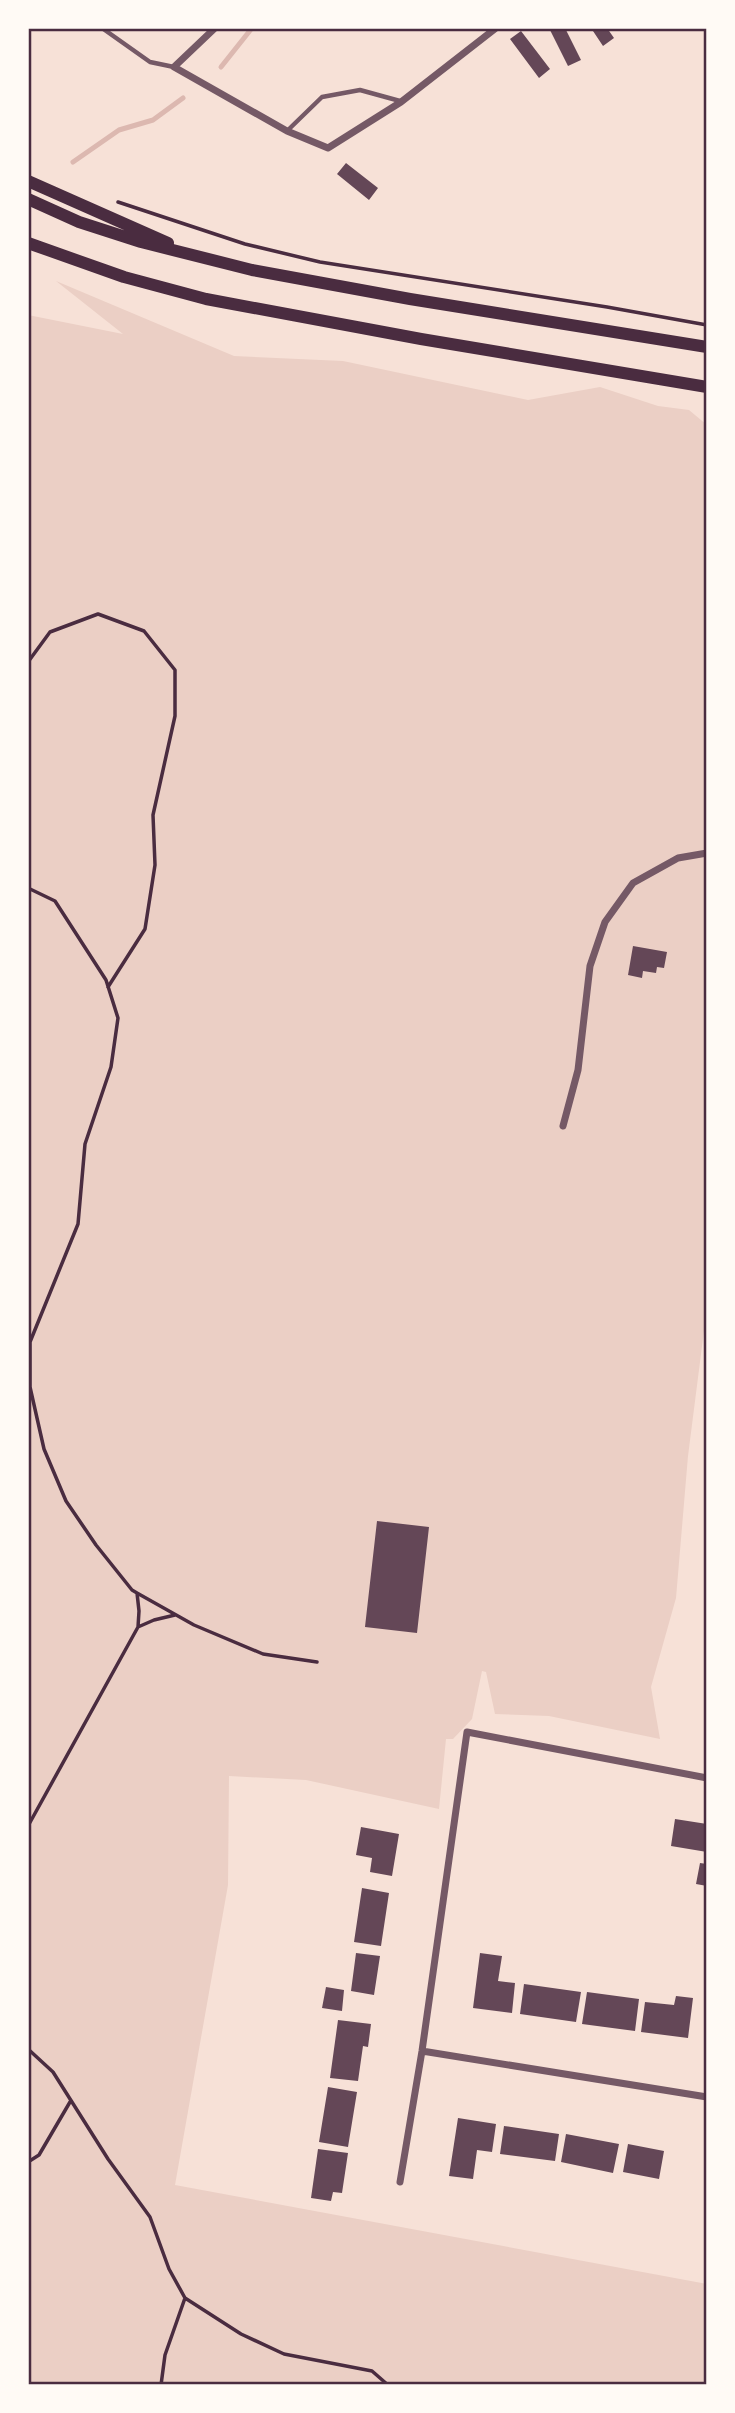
<svg xmlns="http://www.w3.org/2000/svg" width="735" height="2413" font-family="Figtree,sans-serif">
	<style>
		.green { fill: #ebcfc5 }
		.lines { fill: none; stroke-linecap: round; stroke-linejoin: round }
		.stream { stroke: #dcb8b0; stroke-width: 5 }
		.building { fill: #644757 }
		.path { stroke: #4a2c40; stroke-width: 3.5 }
		.service { stroke: #755966; stroke-width: 4.5 }
		.minor { stroke: #755966; stroke-width: 7 }
		.primary { stroke: #4a2c40; stroke-width: 12 }
		.neatline { fill: none; stroke: #4a2c40; stroke-width: 2.5 }
	</style>
	<rect width="100%" height="100%" fill="#f7e1d7"/>
	<path class="green" d="M56,281L234,356L343,361L528,400L600,387L658,406L689,410L707,425V1307L688,1456L676,1598L651,1687L660,1739L549,1716L495,1714L486,1672L482,1671L472,1719L453,1739H446L439,1809L306,1780L229,1776L228,1885L175,2185L707,2284V2385H28V315L123,334Z"/>
	<g class="lines">
		<path class="stream" d="M221,67L252,28
			M73,162L119,130L153,120L183,98"/>
	</g>
	<path class="building" d="M549,28H565L581,60L568,66Z
		M591,28H607L614,38L603,46Z
		M521,31L550,69L539,78L510,39Z
		M346,163L378,188L369,200L337,174Z
		M633,946L667,952L664,968L657,967L656,973L643,971L642,978L628,975Z
		M377,1521L429,1527L417,1633L365,1627Z
		M675,1819L707,1824V1852L671,1846Z
		M361,1827L399,1834L392,1876L370,1872L372,1858L356,1855Z
		M700,1863L707,1864V1886L696,1884Z
		M362,1888L389,1893L381,1946L354,1942Z
		M356,1953L380,1956L374,1995L351,1991Z
		M480,1953L502,1956L498,1981L515,1983L512,2013L473,2008Z
		M524,1984L581,1992L576,2022L520,2014Z
		M326,1987L344,1990L342,2011L322,2008Z
		M587,1992L639,1999L635,2031L582,2024Z
		M676,1996L693,1998L688,2038L641,2032L645,2002L674,2005Z
		M338,2020L371,2024L368,2047L363,2046L358,2081L330,2078Z
		M328,2087L357,2092L348,2147L319,2142Z
		M458,2118L496,2124L492,2152L477,2150L473,2179L449,2176Z
		M504,2126L559,2134L555,2161L500,2154Z
		M566,2134L619,2144L613,2173L561,2162Z
		M628,2144L664,2151L659,2179L623,2172Z
		M318,2149L348,2153L342,2193L333,2192L331,2201L311,2198Z"/>
	<g class="lines">
		<path class="path" d="M118,202L245,244L320,262L607,307L707,325
			M28,662L50,632L98,614L144,631L175,670V716L153,815L155,865L145,929L108,987
			M28,888L55,901L106,980L118,1018L111,1067L85,1144L78,1224L30,1342V1387L44,1449L66,1501L96,1545L132,1590L137,1593L139,1611L138,1627L28,1826
			M137,1593L194,1625L263,1654L317,1662
			M138,1627L154,1620L175,1615
			M28,2049L53,2072L108,2159L150,2217L169,2269L185,2298L241,2334L284,2354L372,2371L388,2385
			M28,2162L39,2155L70,2102
			M161,2385L165,2355L185,2298"/>
		<path class="service" d="M102,28L150,62L174,67
			M287,131L322,97L360,90L400,101"/>
		<path class="minor" d="M215,28L174,67L287,131L328,148L401,102L496,28
			M563,1126L578,1070L590,966L605,922L633,883L678,858L707,853
			M422,2051L707,2097
			M400,2182L422,2051L467,1732L707,1778"/>
		<path class="primary" d="M28,181L168,243
			M28,199L79,222L141,242L252,270L410,299L707,347
			M28,243L124,277L206,299L421,339L707,387"/>
	</g>
	<rect width="735" height="2413" fill="none" stroke="#fffaf5" stroke-width="60"/>
	<rect x="30" y="30" width="675" height="2353" class="neatline"/>
</svg>
